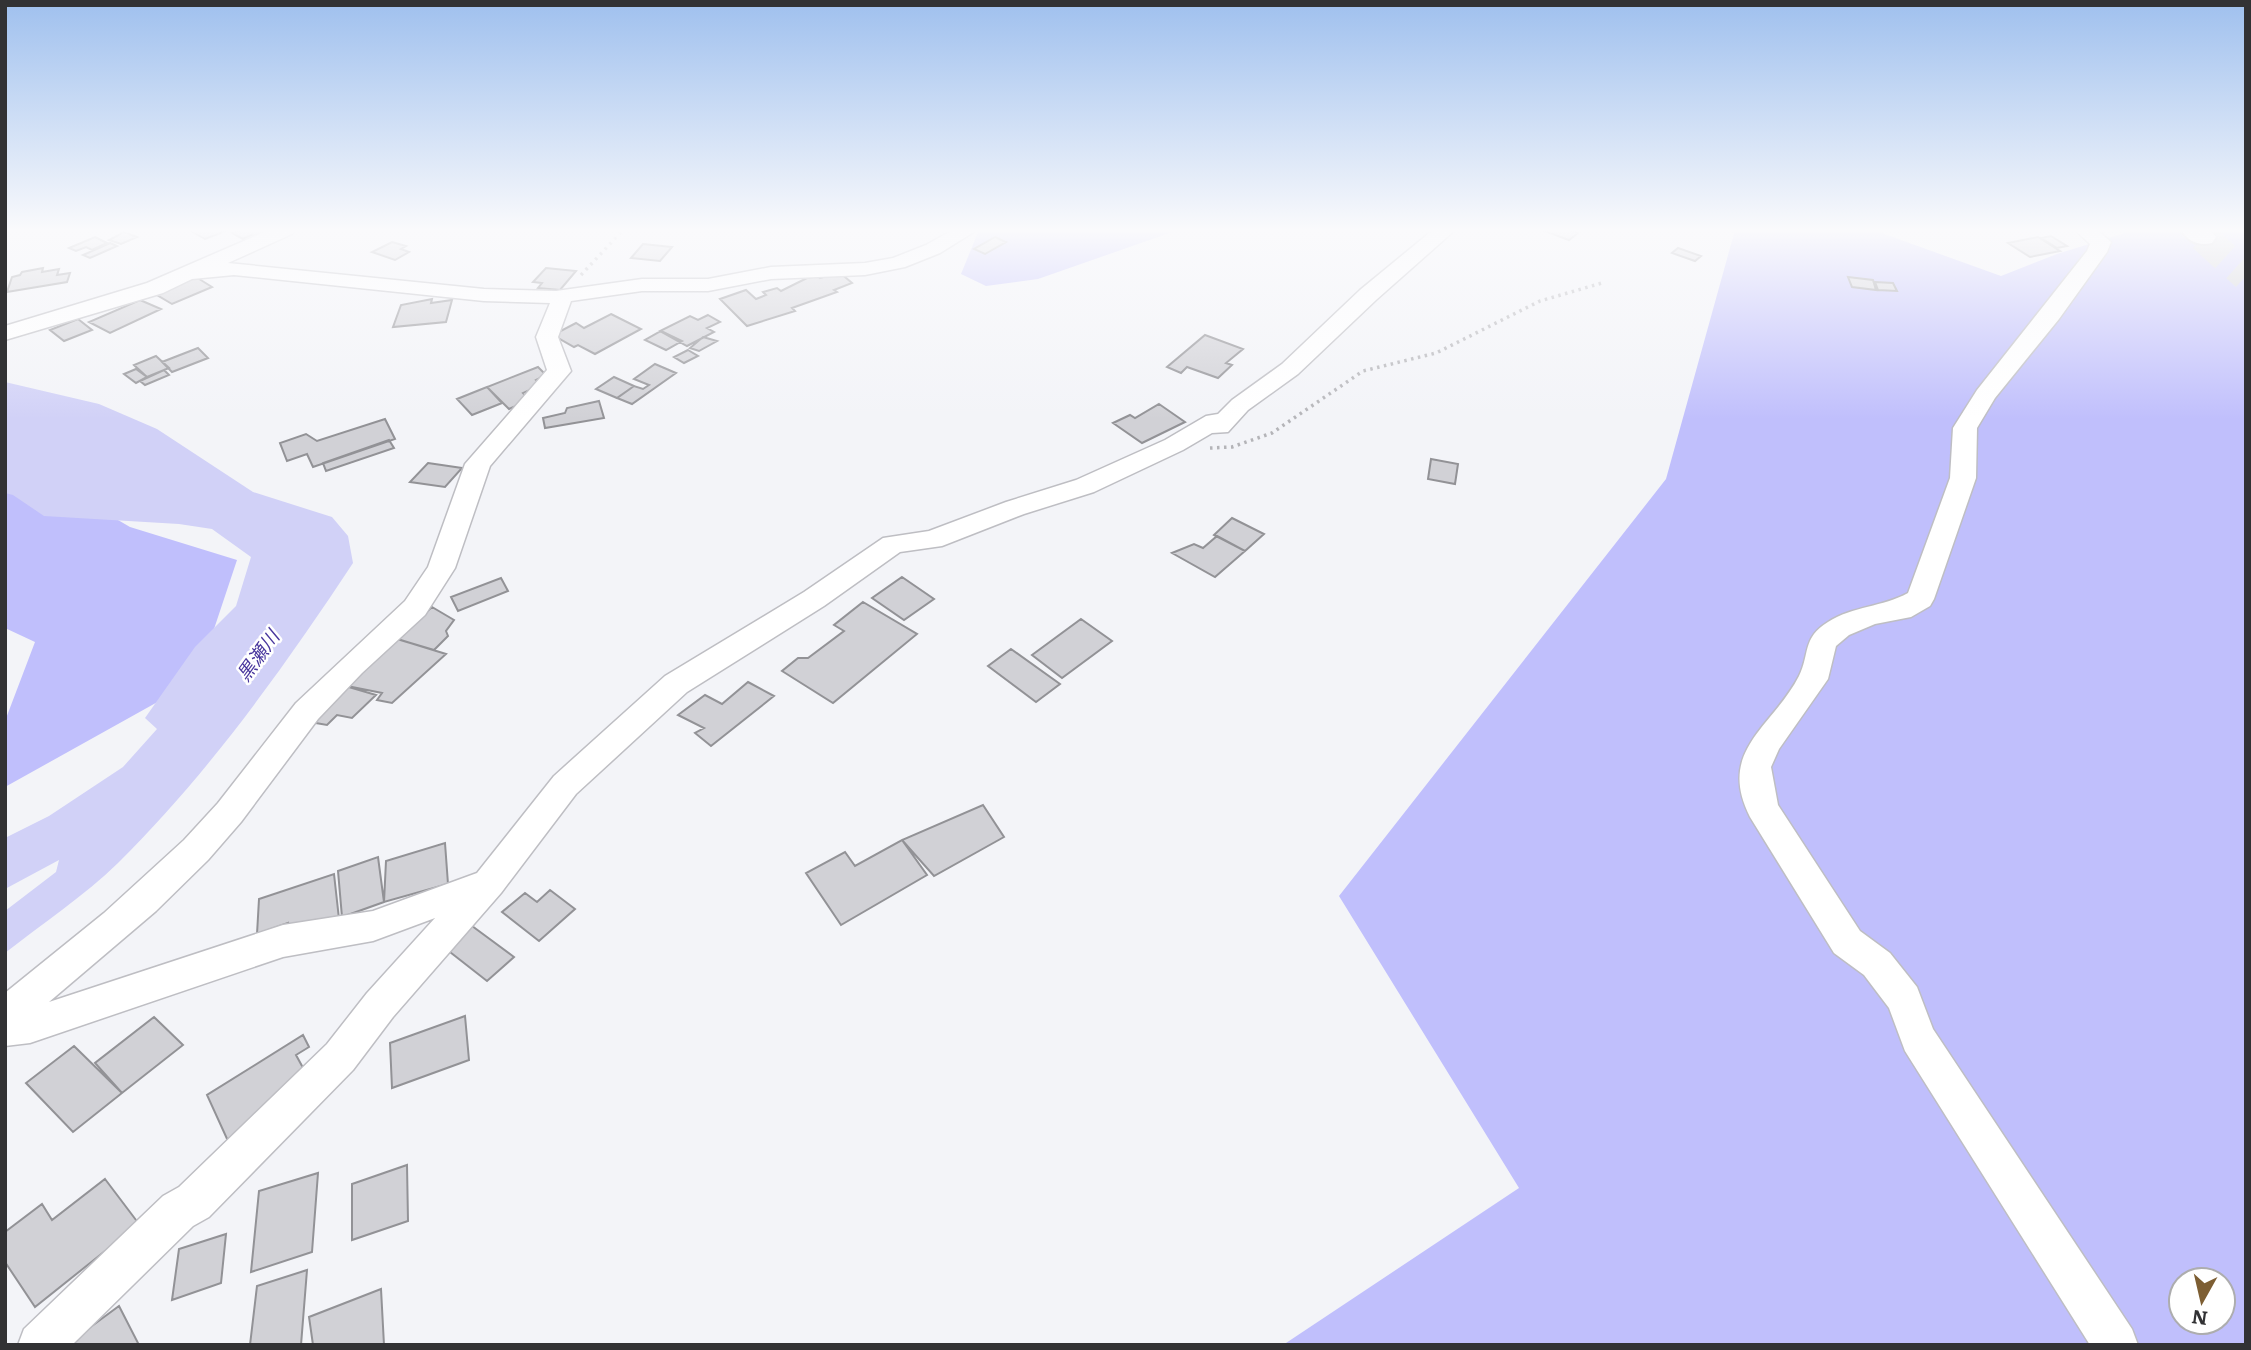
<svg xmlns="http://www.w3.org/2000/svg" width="2251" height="1350" font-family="Literata,'Noto Sans JP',serif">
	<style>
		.green { fill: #c0bffc; fill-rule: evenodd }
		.water { fill: #d1d1f7 }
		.building { fill: #d1d1d6; stroke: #929296; stroke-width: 2 }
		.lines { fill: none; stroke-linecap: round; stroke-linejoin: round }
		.motorway-tunnel { stroke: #cccdd1; stroke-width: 30; stroke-dasharray: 30 15; stroke-linecap: butt }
		.minor-casing { stroke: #bebec3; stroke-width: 3 }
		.motorway-casing { stroke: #bebec3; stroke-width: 4 }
		.path { stroke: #b4b4b8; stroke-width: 3.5; stroke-dasharray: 2.5 4.5; stroke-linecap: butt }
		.minor { fill: #fff; fill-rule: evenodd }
		.motorway { fill: #fff; fill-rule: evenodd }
		.labels { text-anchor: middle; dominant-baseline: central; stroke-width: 5; stroke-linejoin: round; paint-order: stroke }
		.water-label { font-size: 19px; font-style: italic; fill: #48369d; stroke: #fff }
	</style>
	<rect width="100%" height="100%" fill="#f3f4f8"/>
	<path class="green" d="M979,230H1178L1038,279L986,286L961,274Z
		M1735,230L1876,231L2001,276L2057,254L2134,230H2246V1345H1283L1519,1188L1339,896L1666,479ZM2181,1280H2223V1322H2181Z
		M5,469L51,481L130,527L237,560L197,680L5,787V721L35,642L5,628Z"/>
	<path class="water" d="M5,382L99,404L157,429L253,492L332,517L348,536L353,563C283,669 208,774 118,863C84,896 42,924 5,953V911L56,872L59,860L5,889V838L49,816L123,767L157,729L145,718L195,647L236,606L251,557L212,529L179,524L44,516L13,495L5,493Z"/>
	<path class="building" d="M189,230H228L205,239Z
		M241,230H278L263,236L251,235L243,239L232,233Z
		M1542,230H1570L1578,233L1569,240Z
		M124,232L137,237L121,244L109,240Z
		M2051,236L2067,246L2057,248L2041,238Z
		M95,237L107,243L92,250L86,247L76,251L69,248Z
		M995,237L1006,242L985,254L974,249Z
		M2038,237L2060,251L2030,257L2008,243Z
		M392,242L406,246L401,249L409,252L395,260L372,252Z
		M110,243L117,246L90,258L83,255Z
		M643,244L672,247L660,261L631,258Z
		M1678,248L1701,256L1695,261L1672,253Z
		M43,268L42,272L59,269L57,275L70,273L67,282L7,292L12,277L20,275L22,272Z
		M546,268L576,271L560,290L538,288L542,283L533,282Z
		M839,272L852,283L834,290L837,292L792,308L795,311L747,326L720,299L746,290L756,299L766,295L763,292L777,288L781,291L807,278L818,276L820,278Z
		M196,277L212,287L172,304L157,295Z
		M1848,277L1873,280L1876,290L1852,287Z
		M1875,282L1893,283L1897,291L1878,290Z
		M432,299L431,303L452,300L446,322L393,327L401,305Z
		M140,300L161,309L110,333L89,322Z
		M611,314L641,329L595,354L578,345L574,347L553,335L576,323L584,328Z
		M708,315L720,322L707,328L714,332L687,346L660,331L690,316L698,320Z
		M78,319L92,330L64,341L50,330Z
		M661,331L682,341L666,350L645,340Z
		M1205,335L1243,349L1226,363L1232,365L1218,378L1187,367L1181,373L1167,367Z
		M703,337L717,341L699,351L690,348Z
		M198,348L208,358L172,372L162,362Z
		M688,350L698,356L684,363L674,357Z
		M156,356L169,368L147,377L134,365Z
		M655,364L676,373L632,404L617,398L634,386L643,389L649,385L634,379Z
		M538,367L546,375L536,380L541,385L523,393L530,400L509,409L487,387Z
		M136,369L147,377L136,383L124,374Z
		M164,370L169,375L145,385L140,381Z
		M614,377L634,386L617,398L596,389Z
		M487,387L502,403L472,415L457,399Z
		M599,401L604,418L545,428L543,418L565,413L567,408Z
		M1159,404L1185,422L1142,443L1113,423L1130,415L1135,418Z
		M385,419L395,439L313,467L307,454L287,461L280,443L306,434L317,441Z
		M389,440L394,448L326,471L323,463Z
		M1431,459L1458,464L1455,484L1428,479Z
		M428,463L462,468L445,487L410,482Z
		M1232,518L1264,534L1245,551L1214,535Z
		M1217,536L1245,551L1215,577L1172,553L1194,544L1203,548Z
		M902,577L934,599L904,620L872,598Z
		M501,578L508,591L458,611L451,597Z
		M863,602L917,634L833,703L782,671L798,658H808L844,631L834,625Z
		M432,607L454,620L446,631L448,636L434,650L397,639Z
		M1081,619L1112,641L1062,678L1032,655Z
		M391,637L446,654L392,703L377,700L382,693L342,685Z
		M1011,649L1060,684L1036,702L988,666Z
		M748,682L774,696L711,746L695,733L704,728L678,715L705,695L722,704Z
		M342,685L376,695L352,718L337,715L327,725L310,722Z
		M983,805L1004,837L934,876L902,840Z
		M902,840L927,875L841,925L806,873L845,852L855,866Z
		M445,843L448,884L384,902L386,861Z
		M378,857L384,902L342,917L338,871Z
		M334,874L339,919L288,933V923L257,934L259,899Z
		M550,890L575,909L539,941L502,912L525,893L537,902Z
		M468,923L514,957L487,981L441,945Z
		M465,1016L469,1060L392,1088L390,1043Z
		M154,1017L183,1045L122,1093L95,1063Z
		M303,1035L309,1047L296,1055L313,1086L228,1141L207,1095Z
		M74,1046L122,1093L73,1132L26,1083Z
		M407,1165L408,1221L352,1240V1184Z
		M318,1173L312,1252L251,1272L259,1191Z
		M105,1179L139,1224L35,1307L5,1262V1232L42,1204L52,1220Z
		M226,1234L221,1283L172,1300L179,1249Z
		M307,1270L301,1345H250L257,1286Z
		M381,1289L384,1345H313L309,1317Z
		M119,1306L139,1345H66Z"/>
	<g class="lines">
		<path class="motorway-tunnel" d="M2203,237L2246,276"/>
		<g class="minor-casing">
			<path id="minor" d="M269,230H295L292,234L228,263L484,289L556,291L642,279H708L771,267L865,263L893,258L926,245L953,230H977L940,253L905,267L865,275L771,279L708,291H642L571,301L558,337L571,371L490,466L455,568L425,615L362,673L318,719L241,822L208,860L156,911L49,1002L283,925L373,911L477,873L554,776L665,676L804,592L883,538L929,531L1006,502L1076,480L1165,440L1206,416L1218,414L1232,400L1282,364L1360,290L1433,230H1455L1376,300L1298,374L1248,410L1228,432L1212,433L1183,450L1094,492L1024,514L942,546L900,552L824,606L687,692L576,794L501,893L393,1017L353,1070L209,1217L193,1226L72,1345H18L24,1329L163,1196L179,1187L327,1044L367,993L435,918L373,941L283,957L30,1043L5,1046V993L104,913L184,840L218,803L296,703L405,601L428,567L465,464L547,370L536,337L550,303L484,301L234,275L192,279L163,293L5,340V326L147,283Z
				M2075,230H2097L2111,242L2107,252L2059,319L1995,398L1977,428L1976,478L1934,599L1930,606L1911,617L1875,624L1849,635L1836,646L1828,679L1779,749L1771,767L1778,805L1860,931L1890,953L1917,987L1933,1029L2132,1329L2138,1345H2090L1905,1051L1889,1008L1864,975L1834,953L1750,817C1716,750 1773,727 1799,676C1810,654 1802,638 1828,622C1853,606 1883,607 1908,593L1950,478L1953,428L1977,390L2087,251L2090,244Z"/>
		</g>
		<g class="motorway-casing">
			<path id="motorway" d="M2181,230H2210L2216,237L2212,243C2198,246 2189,242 2181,230Z"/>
		</g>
		<path class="path" d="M581,275L623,230
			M1210,448L1232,447L1272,433L1363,371L1436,353L1540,301L1602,283"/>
		<use href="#minor" class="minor"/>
		<use href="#motorway" class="motorway"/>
	</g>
	<linearGradient id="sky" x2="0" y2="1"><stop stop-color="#9fc0ee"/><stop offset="0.55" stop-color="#fafafc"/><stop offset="1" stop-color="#fafafc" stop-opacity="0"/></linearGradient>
	<rect width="2251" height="419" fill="url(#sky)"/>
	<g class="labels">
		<g class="water-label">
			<text transform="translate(257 655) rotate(-54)">黒瀬川</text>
		</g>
	</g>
	<rect width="2251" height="1350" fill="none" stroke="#323234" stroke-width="14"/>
	<g transform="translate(2202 1301) rotate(188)"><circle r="33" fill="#ffffff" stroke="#adadae" stroke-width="2"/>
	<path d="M0-5L12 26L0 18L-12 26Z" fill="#7d5e33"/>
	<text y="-10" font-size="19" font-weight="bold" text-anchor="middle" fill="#323234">N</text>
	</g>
</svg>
